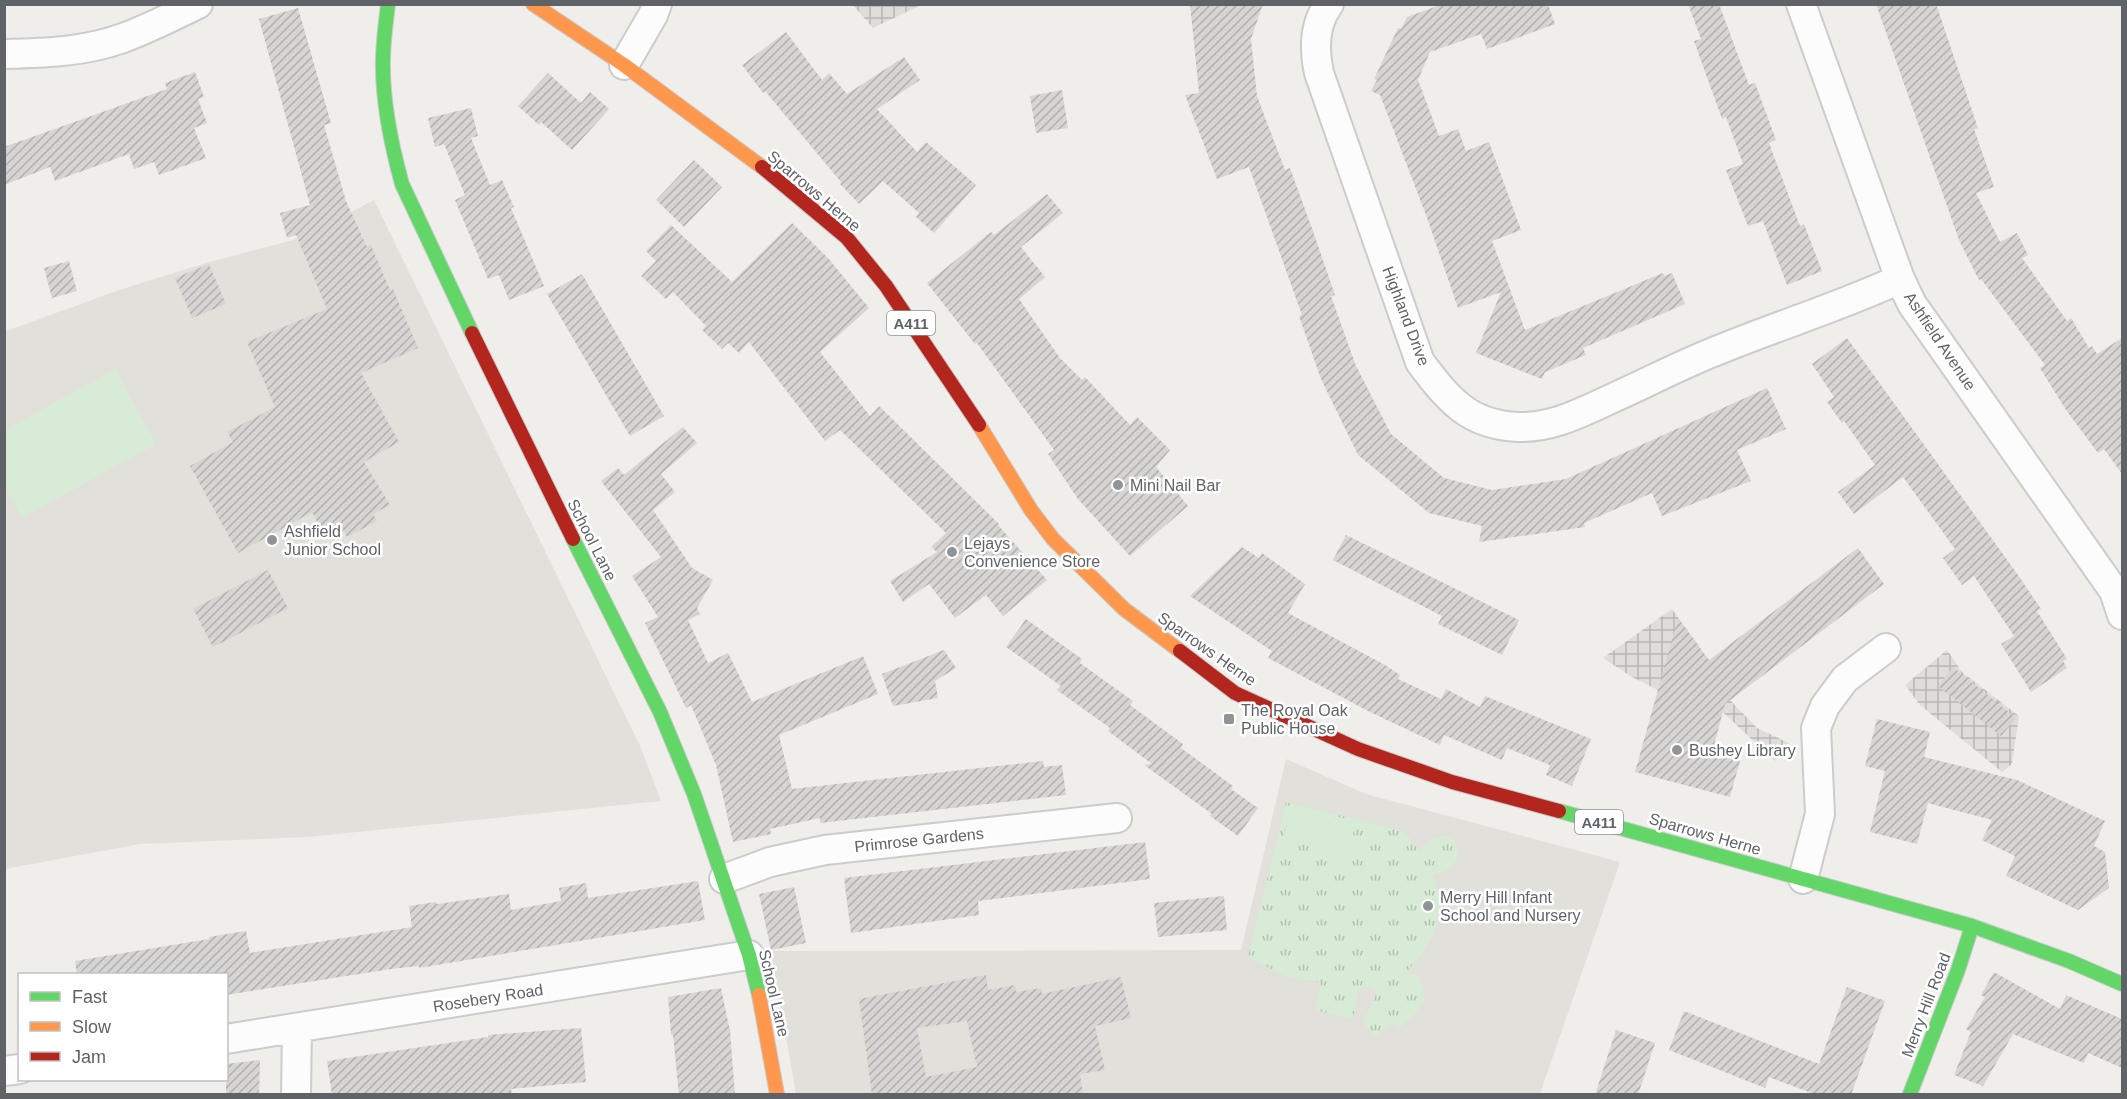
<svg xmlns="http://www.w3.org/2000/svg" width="2127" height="1099" font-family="Arial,sans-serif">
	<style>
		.industrial { fill: url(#industrial-grid) }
		.education { fill: #e2e0da }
		.park { fill: url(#park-tufts) }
		.garden { fill: #d8ebd6 }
		.building { fill: url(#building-hatch); fill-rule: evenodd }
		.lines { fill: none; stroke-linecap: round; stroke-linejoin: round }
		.street-casing { stroke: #cbcccc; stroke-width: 32 }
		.fast-casing { stroke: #cacacb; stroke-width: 16 }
		.slow-casing { stroke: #cacacb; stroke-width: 16 }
		.jam-casing { stroke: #cacacb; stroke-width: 16 }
		.street { stroke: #fdfcfc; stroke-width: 28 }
		.fast { stroke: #63d668; stroke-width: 14 }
		.slow { stroke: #ff974d; stroke-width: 14 }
		.jam { stroke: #b3261e; stroke-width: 14 }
		.poi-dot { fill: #919496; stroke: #fff; stroke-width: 2 }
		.labels { text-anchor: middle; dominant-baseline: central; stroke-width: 5; stroke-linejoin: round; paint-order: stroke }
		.shield { fill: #fff; stroke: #8f9295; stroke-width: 1.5 }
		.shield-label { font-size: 15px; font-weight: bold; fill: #5f6368 }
		.street-label { font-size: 16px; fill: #5f6368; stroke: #fff }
		.poi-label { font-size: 16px; fill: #5f6368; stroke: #fff; text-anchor: start }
	</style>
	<defs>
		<pattern id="industrial-grid" width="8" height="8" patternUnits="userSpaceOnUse" patternTransform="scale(1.5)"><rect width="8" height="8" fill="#dfddda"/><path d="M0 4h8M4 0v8" fill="none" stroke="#b8b7b5"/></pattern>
		<pattern id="park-tufts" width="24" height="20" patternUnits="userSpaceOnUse" patternTransform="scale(1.5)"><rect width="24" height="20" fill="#d8ebd6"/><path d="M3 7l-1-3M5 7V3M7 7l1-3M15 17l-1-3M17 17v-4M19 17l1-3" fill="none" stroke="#b2c2b1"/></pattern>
		<pattern id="building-hatch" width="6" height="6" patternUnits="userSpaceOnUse" patternTransform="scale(1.5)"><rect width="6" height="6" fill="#d6d5d3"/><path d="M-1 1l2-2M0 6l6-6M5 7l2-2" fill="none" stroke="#b1b0af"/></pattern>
	</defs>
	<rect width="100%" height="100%" fill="#efeeea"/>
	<path class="industrial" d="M853,5H921L873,28Z
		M1672,609L1701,649L1703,663L1730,700L1757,728L1789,743L1775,761L1713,703L1700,711L1632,677L1603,658Z
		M1947,650L1962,672L2019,716L2012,764L2002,772L1920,705L1905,685Z"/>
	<path class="education" d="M374,200L641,748L661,801L308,837L140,844L5,869L4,332L119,290L206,263L293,240L313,232Z
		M1286,759L1366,794L1620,862L1540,1094H796L771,951L1241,950Z"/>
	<path class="park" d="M1286,802L1403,831L1420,851C1423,847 1427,843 1430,840C1455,823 1476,864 1434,875L1437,890L1448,895L1447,907L1438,912C1436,937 1425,953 1407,971L1411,975H1418L1424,990L1425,1001L1415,1014L1399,1028L1391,1024L1376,1038L1363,1022L1376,995L1370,986L1358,989L1353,1019L1315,1010L1321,982L1290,978L1248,957Z"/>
	<path class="garden" d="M115,369L156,444L22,518L5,486V430Z
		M1291,806L1356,821L1348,855L1283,840Z"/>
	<path class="building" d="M1190,4H1263L1251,39L1257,96L1285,170L1290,168L1314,234L1335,295L1331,296L1356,366L1391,434L1444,478L1492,490L1566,479L1767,388L1786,429L1737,450L1751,481L1662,516L1652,493L1584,523L1585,527L1479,542L1482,526L1429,513L1358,455L1321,379L1299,316L1302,315L1249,167L1217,179L1185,95L1199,93Z
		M1443,4H1548L1555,24L1487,49L1481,34L1430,52L1418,80L1439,136L1458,129L1466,151L1489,142L1521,230L1492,241L1525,330L1663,273L1664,276L1672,273L1685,304L1583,348L1586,355L1545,372L1542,379L1476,353L1501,292L1458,308L1426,215L1380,95L1371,91L1377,80L1374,79L1398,28L1401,29L1407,17Z
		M1688,4H1719L1749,85L1755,83L1776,140L1769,143L1800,226L1804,224L1822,271L1787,285L1763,221L1748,226L1726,170L1743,164L1726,117L1722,119L1694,41L1701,39Z
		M1876,4H1936L1978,128L1974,129L1994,187L1976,193L2000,242L2017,233L2028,255L2022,258L2067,321L2071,318L2089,348L2092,346L2097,354L2122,338V474L2104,449L2098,453L2066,410L2040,368L2045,365L1981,279L1979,280L1959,240Z
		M298,8L331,123L324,125L346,201L367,247L371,245L390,290L393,289L418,348L361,373L399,442L364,462L390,505L373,514L377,521L347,537L344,531L327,540L312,512L238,553L190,466L233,442L227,432L275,407L247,342L327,309L296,235L287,238L280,213L310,205L259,19Z
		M786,32L822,80L829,73L847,94L904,57L920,80L877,109L917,152L926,142L976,185L934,233L916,217L919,213L883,181L859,204L840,184L841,182L765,91L763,93L742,65Z
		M195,72L204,97L198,99L207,123L194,128L206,158L159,175L154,162L134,169L129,154L55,181L50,167L4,185V147L167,89L165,83Z
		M548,73L581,103L590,92L609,109L572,150L541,122L539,125L518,106Z
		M1062,90L1068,128L1036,133L1030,96Z
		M471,108L478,136L471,138L490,185L502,180L514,207L511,208L544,286L509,300L499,275L488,279L455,200L465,195L444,144L435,147L428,118Z
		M694,160L722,187L684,227L656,200Z
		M1047,194L1063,213L1021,247L1045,277L1019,299L1060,358L1082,380L1085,377L1130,425L1137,417L1170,450L1156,467L1188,506L1130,556L1078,499L1048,454L1054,450L977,343L975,344L927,283L991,232L994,235Z
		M792,223L828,258L869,308L820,352L870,416L879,406L999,524L998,525L1047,580L1003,616L986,595L955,618L929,584L903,602L890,581L937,552L931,547L946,533L840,430L825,441L749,342L739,353L728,343L722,349L702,330L706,326L673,292L666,299L641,276L656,261L646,251L671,225L732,282Z
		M69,261L77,291L52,298L44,268Z
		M209,264L226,304L192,318L175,278Z
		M582,274L664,416L630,436L547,294Z
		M1847,338L2018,575L2041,609L2037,611L2067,659L2063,661L2067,668L2031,692L2001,644L2014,636L1974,576L1962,585L1943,558L1955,549L1903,477L1854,514L1838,492L1875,465L1844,421L1842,423L1827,402L1834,397L1812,364Z
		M683,427L697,443L661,474L675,492L653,510L692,568L713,580L697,608L700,614L688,620L708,663L728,653L752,702L863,656L878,694L779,735L792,789L1043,761L1044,767L1062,765L1066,795L820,823V818L770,829L771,834L733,842L716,765L691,705L686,708L645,623L658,617L632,576L661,557L601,481L618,468L624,475Z
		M1346,535L1519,620L1502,655L1438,624L1442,616L1333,560Z
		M1242,547L1259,558L1262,553L1305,584L1288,613L1385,665L1400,675L1398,679L1441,699L1446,689L1480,707L1485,696L1591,739L1572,786L1546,775L1550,765L1507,748L1502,760L1444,735L1440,745L1370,712L1268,658L1272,651L1190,596Z
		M1858,548L1884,584L1725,704L1712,753L1740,761L1730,797L1635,772L1678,618L1709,660Z
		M268,570L288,608L213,647L193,609Z
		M1026,619L1082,659L1080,663L1133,701L1130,705L1183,744L1181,748L1233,786L1231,789L1258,808L1238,836L1210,816L1212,814L1144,765L1152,764L1108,731L1110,728L1057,690L1061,686L1006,647Z
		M944,650L956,668L935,681L938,698L893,706L882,674Z
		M1953,667L2016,718L2001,736L1938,686Z
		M1877,719L1930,732L1924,757L2017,780L2105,821L2094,846L2105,852L2109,888L2078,910L2006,876L2015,856L1982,840L1992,820L1928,803L1917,844L1870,832L1885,771L1865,766Z
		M1145,842L1150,879L978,901L979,915L851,933L844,878Z
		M698,881L705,920L419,968V966L391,969L226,995V975H77L75,961L209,939V937L221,935L246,931L250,953L412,927L409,906L436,902L437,904L509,894L511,910L561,901L559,888L586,883L588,898Z
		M794,887L806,943L771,950L759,894Z
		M1224,896L1227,930L1158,937L1154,903Z
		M1994,972L2060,1009L2066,995L2122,1019V1068L2088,1053L2084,1063L2013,1034L1983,1086L1954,1075L1971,1032L1966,1029L1985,997L1981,995Z
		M986,975L988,990L1015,985L1016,992L1041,988L1042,994L1121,977L1131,1018L1095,1026L1105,1070L1080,1074L1083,1095H872L859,999ZM967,1021L977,1067L926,1077L917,1028Z
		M1847,987L1885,1001L1851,1095H1817L1769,1077L1765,1088L1669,1050L1684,1011L1819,1064Z
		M721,988L730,1031L735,1095H679L673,1035H671L668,997Z
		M581,1028L586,1082L511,1089L512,1095H332L327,1061L488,1037V1035Z
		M1616,1030L1655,1043L1638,1095H1595Z
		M260,1060L259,1095H226V1064Z"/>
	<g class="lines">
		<g class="street-casing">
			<path id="street" d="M1329,4C1314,24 1314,50 1319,73L1420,362C1448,399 1468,425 1518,427C1553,428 1582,412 1613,398C1649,382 1684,363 1721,349C1780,325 1841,306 1900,279
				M1801,4L1900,279L1912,304L2114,591L2122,615
				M4,54C44,53 85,52 123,38C148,29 173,16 198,4
				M624,65L653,15L657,4
				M724,879L770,862L825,850L1117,818
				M1803,879L1820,814L1816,728L1825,706L1845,679L1886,648
				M226,1039L749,955
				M4,1071L20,1069
				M296,1094L297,1029"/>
		</g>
		<g class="fast-casing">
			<path id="fast" d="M388,4C386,23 383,41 383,60C382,102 391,144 402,184L472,333
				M573,539L660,712L694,794L749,955L759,995
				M1559,811L1972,926L2069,961L2122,984
				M1910,1094L1958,970L1972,926"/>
		</g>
		<g class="slow-casing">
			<path id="slow" d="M533,4L624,65L762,167
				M979,425L1031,510L1053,539L1124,609L1180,651
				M759,995L777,1094"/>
		</g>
		<g class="jam-casing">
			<path id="jam" d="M762,167L847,238L886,286L979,425
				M472,333L573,539
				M1180,651L1235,693L1358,749L1452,782L1559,811"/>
		</g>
		<use href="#street" class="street"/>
		<use href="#fast" class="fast"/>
		<use href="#slow" class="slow"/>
		<use href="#jam" class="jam"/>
	</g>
	<g class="poi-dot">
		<circle cx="1118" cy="485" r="6"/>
		<circle cx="272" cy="540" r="6"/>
		<circle cx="952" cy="552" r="6"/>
		<rect x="1223" y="713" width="12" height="12" rx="3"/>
		<circle cx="1677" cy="750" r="6"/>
		<circle cx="1428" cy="906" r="6"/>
	</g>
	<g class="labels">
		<g class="shield">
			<rect x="887" y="311" width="48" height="24" rx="4.5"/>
			<rect x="1575" y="810" width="48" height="24" rx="4.5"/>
		</g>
		<g class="shield-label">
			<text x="911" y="323">A411</text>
			<text x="1599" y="822">A411</text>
		</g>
		<g class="street-label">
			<text transform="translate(814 191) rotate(40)">Sparrows Herne</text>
			<text transform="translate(1406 316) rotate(69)">Highland Drive</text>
			<text transform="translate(1940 341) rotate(56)">Ashfield Avenue</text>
			<text transform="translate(592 540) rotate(63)">School Lane</text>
			<text transform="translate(1207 649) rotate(35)">Sparrows Herne</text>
			<text transform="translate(1705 834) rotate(16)">Sparrows Herne</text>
			<text transform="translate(919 840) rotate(-6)">Primrose Gardens</text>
			<text transform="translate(774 993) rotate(77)">School Lane</text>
			<text transform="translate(488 998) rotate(-9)">Rosebery Road</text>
			<text transform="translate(1926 1005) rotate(-69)">Merry Hill Road</text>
		</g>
		<g class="poi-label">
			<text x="1130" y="485">Mini Nail Bar</text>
			<text x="284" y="531">Ashfield<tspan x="284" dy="18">Junior School</tspan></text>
			<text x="964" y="543">Lejays<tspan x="964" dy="18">Convenience Store</tspan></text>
			<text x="1241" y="710">The Royal Oak<tspan x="1241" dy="18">Public House</tspan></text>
			<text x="1689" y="750">Bushey Library</text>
			<text x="1440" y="897">Merry Hill Infant<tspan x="1440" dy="18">School and Nursery</tspan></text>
		</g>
	</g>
	<rect width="2127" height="1099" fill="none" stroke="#5f6368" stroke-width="12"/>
	<rect x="18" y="973" width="210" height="108" fill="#ffffff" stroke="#bfc1c3" stroke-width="1.5"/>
	<rect x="30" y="992" width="30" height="9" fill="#63d668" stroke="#bfc1c3" stroke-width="1.5"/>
	<text x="72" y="1003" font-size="18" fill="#5f6368">Fast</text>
	<rect x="30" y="1022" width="30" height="9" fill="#ff974d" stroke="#bfc1c3" stroke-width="1.5"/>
	<text x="72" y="1033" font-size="18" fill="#5f6368">Slow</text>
	<rect x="30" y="1052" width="30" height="9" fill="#b3261e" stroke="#bfc1c3" stroke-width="1.5"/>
	<text x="72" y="1063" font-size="18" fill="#5f6368">Jam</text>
</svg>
